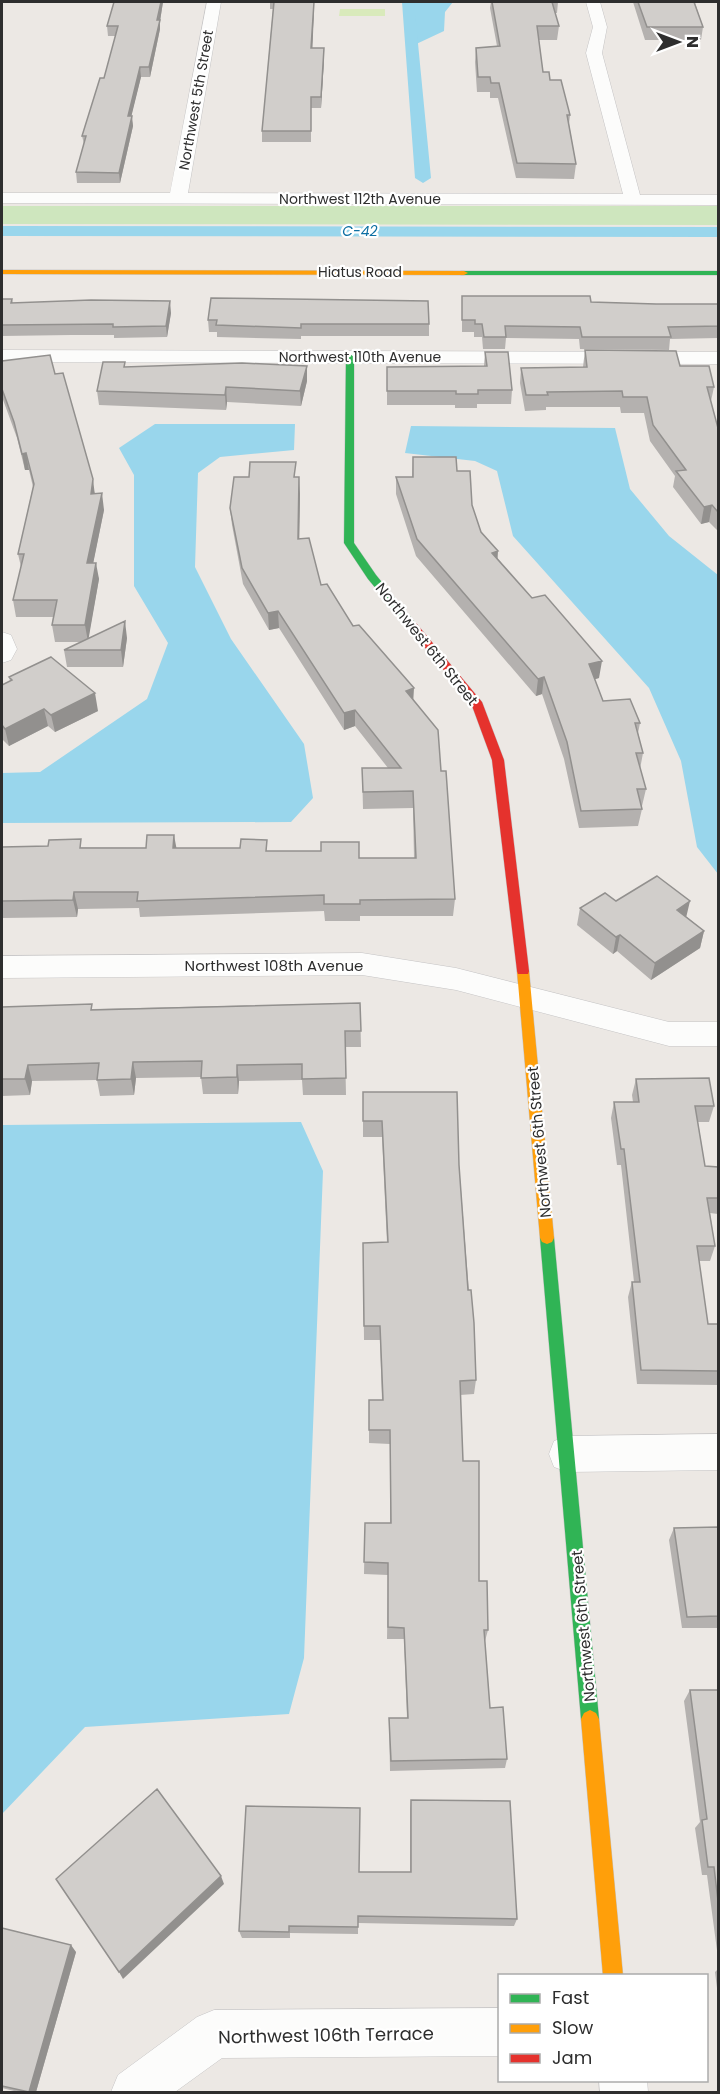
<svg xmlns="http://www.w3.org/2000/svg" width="720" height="2094" font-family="Poppins,sans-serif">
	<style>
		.green { fill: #cee6be }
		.pitch { fill: #d9eabb }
		.water { fill: #99d6ec }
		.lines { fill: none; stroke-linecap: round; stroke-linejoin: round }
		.canal { fill: #99d6ec; fill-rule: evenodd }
		.street-casing { stroke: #c5c4c5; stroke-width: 1 }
		.fast-casing { stroke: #c5c4c5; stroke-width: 1 }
		.slow-casing { stroke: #c5c4c5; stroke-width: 1 }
		.jam-casing { stroke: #c5c4c5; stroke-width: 1 }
		.street { fill: #fcfcfb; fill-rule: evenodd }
		.fast { fill: #30b455; fill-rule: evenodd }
		.slow { fill: #ff9f0a; fill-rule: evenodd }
		.jam { fill: #e5322d; fill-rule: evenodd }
		.wall { fill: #b4b1af }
		.shaded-wall { fill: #92908e }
		.building { fill: #d1cecb; stroke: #92908e; stroke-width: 1.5 }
		.labels { text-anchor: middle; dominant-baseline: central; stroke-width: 4.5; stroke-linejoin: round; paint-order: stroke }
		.far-street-label { font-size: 14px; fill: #2e2e2e; stroke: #fff }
		.far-water-label { font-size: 14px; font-style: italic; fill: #0d6fa3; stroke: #fff }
		.street-label { font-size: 15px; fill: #2e2e2e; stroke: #fff }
		.near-street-label { font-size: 18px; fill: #2e2e2e; stroke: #fff }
	</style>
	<rect width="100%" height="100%" fill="#ece8e4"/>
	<path class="green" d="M2,206H718V225L2,224Z"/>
	<path class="pitch" d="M340,9H385V16H339Z"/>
	<path class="water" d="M408,2H453L445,12L444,31L412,46Z
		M155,424H295L294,450L220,457L198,473L195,567L231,639L304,744L313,798L291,822L2,823V773L40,772L147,699L168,643L134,586V475L119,448Z
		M411,426L615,428L630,489L669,536L718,575V874L697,847L681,761L649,688L513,536L497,471L475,461L405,453Z
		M301,1122L323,1171L304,1658L289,1714L85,1727L2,1814V1125Z"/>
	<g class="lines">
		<path class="canal" d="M402,2H414L431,178L423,183L415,178Z
			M2,226L718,227V237L2,236Z"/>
		<g class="street-casing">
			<path id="street" d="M207,2H221L188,193L623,194L586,53L593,27L586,2H600L607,27L602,53L640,195H718V205L2,203V193H170Z
				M2,350L718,352V364L2,362Z
				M2,632L11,635L17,649L11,660L2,663Z
				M362,953L456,968L669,1022H718V1046H669L456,990L362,975L2,978V956Z
				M718,1434V1470L568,1472L554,1467L549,1454L554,1441L568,1436Z
				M500,2008V2056L222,2058L175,2092H111L118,2075L197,2017L214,2010Z
				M599,2080H647L648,2092H600Z"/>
		</g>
		<g class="fast-casing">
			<path id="fast" d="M461,271H718V275H461Z
				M350,354L354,357V543L376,575L417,625L412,628L408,627L368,579L344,543L346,357Z
				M547,1232L552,1234L554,1238L599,1719L596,1725L590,1728L584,1725L581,1719L540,1238L542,1234Z"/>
		</g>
		<g class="slow-casing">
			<path id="slow" d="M2,270L464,271L468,273L464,275L2,274Z
				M523,966L529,971L554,1238L552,1242L547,1244L542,1242L540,1238L517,971Z
				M590,1710L596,1713L599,1719L623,1976H603L581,1719L584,1713Z"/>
		</g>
		<g class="jam-casing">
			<path id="jam" d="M412,622L416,623L482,702L504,760L529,971L528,974H518L517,971L492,760L471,703L408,627V623Z"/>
		</g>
		<use href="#street" class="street"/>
		<use href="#fast" class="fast"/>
		<use href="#slow" class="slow"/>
		<use href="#jam" class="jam"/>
	</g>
	<path class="wall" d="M114,2H163L160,21V29L150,77H141L131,116L133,126L120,183H77L76,172L84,144L82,136L104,78L116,36H108L107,26Z
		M270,2H314L312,48H324V59L321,108H311V142H262V131L273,9H270Z
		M491,2H558L557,13H555L559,26L557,40H539L543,72L550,80L570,115L569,124L576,164L574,179L516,178L498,98H490V92H477L475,62L476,48L497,46L490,8Z
		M633,2H696V3H695L703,27L701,40H645Z
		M462,296L591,302L656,304H718V338L670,339L669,350L580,349L579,339L506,338L505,349H483L482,337H474V332H462Z
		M2,299H12L13,303L171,313L167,337L114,338V335H71L2,336Z
		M208,320L429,324V336H301V339L217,337V332H209Z
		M585,350L680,366L714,387L711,401L718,428V531L709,522L701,524L673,487L675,476L650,441L644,413H621L620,407H546V410L525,411L520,383L521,368L583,367Z
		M485,352L512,390L511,404H477V408H455V405H387V367L484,366Z
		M2,361L55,374L95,494L104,510L93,563L99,579L88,639L127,638L123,667H67L64,650L82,642H55L52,625L53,617H16L13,600L21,567L18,554L33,487L29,470H25L17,438L2,397Z
		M125,362V367L307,366V381L301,406L227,402L226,410L99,405L97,391Z
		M413,457L457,471L472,505L481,532L498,559L599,678L594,679L603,701L640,723L638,733L643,753L640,769L646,789L642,806H641L642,809L638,826L579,828L564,759L542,694L536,696L416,556L396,494V477H412Z
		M296,477L300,494L299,539L321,585L413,700L441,771L455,899L453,916H360V921H325L324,911L140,917L139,908L78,909L77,917L2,918V847L176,848L268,851L359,858H414L413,808L363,809L362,768H388L355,726L344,730L279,628L269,630L243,584L232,525L230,508Z
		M9,677L98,711L55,732L48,726L9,746L2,739V685L10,681Z
		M616,901L687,917L704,931L700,948L651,980L617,951L613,954L577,925L580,908Z
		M360,1003L361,1047H345L346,1095H303L302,1080L239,1081L238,1094H203L201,1077L136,1078L134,1095L100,1096L97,1080L32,1081L30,1095L2,1096V1007L93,1009Z
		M636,1079L714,1106L709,1122H698L705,1166L718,1167V1214L710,1213L715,1246L710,1261H699L708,1324H718V1385L637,1384L628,1297L632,1282H634L621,1165H617L611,1118L614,1102H633L632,1095Z
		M363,1092L459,1165L476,1380L474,1394L460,1395L463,1461L479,1581L488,1630L485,1641L490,1708L507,1759L505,1768L390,1771L389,1718H407L404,1639H387L388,1575L364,1574L365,1523H390V1444L369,1443V1400H382L380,1340H364L363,1243H387L382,1137H363Z
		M718,1527V1628H682L669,1540L674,1528Z
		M690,1690H718V1958L707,1875H702L695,1828L700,1822L684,1701Z
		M411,1800L517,1919L514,1926L358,1923V1934L290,1933V1938H242L239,1931L410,1872V1809Z
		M2,1928L76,1952L36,2092H18L2,2088Z
		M718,1969V1996L715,1972Z"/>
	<path class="shaded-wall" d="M161,2H163L160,21V29L150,77L149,67Z
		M314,2V10L312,59L311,48Z
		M324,48V59L321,108V97Z
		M140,67L141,77L129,126L128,116Z
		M132,116L133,126L120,183L119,173Z
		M170,301L171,313L167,337L166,326Z
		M307,366V381L301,406L300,391Z
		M226,387L227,402L226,410L225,395Z
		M26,453L29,470H25L22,454Z
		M299,477L300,494L299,556L298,539Z
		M93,479L95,496L91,494Z
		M102,493L104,510L90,579L87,563Z
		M712,505L709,522L701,524L704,507Z
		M498,551L497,568L492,553Z
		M96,563L99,579L88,642L85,625Z
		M278,611L279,628L269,630L268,613Z
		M125,621L127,638L123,667L121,650Z
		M602,661L599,678L586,682L589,664Z
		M544,677L542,694L536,696L538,679Z
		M414,688L413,705L406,691Z
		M95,693L98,711L55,732L51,715Z
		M44,709L48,726L9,746L5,729Z
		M355,710V726L344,730V713Z
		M174,835L177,851L173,848Z
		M74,892L78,909L77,917L73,900Z
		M690,901L686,918L677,910Z
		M704,931L700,948L651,980L655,963Z
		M620,935L617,951L613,954L616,937Z
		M133,1062L136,1078L134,1095L131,1079Z
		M28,1065L32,1081L30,1095L25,1079Z
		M237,1065L239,1081L238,1094L237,1077Z
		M221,1876L224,1884L123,1979L119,1972Z
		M71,1945L76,1952L36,2092H29Z"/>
	<path class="building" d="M114,2H161L157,20H160L149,67H140L128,116H132L119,173L76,172L86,136H82L100,78H104L118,26H107Z
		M274,2H314L311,48H324L321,97H311V131H262Z
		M492,2H552L559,26H537L543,72H549L550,80H561L570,115H567L576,164L517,163L499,83H491L490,77H478L476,48L500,46Z
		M638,2H694L703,27H647Z
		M462,296H590L591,302L656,304H718V326L668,327L671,337H582L580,327L505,326L506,337H484L482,324H475V320H462Z
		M211,298L428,301L429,324H301V328L216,325L217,320H208Z
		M2,299H12L11,303L91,300L170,301L166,326L113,327V324L2,325Z
		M585,350L676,351L680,366H709L714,387H707L718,428V512L712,505L704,507L676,471L686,470L653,425L647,397H623L622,391L547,392L548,395H526L521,368L587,367Z
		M485,352H508L512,390H478V394H456V391H387V367L487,366Z
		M50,355L55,374L63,373L93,479L91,494L102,493L87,563H96L85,625H52L57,600H13L24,554H18L34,484L26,453L22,454L14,422L2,389V361Z
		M103,362H125L124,367L242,363L307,366L300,391L226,387L225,395L97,391Z
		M413,457H456L457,471H470L472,505L481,532L498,551L492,553L532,598L545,595L602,661L589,664L603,701L630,699L640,723H635L643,753H636L646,789H637L642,809L581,811L567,742L544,677L538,679L417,539L396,477H413Z
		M250,462H296L294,477H299L298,539L309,538L321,585L327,584L353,626L359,625L414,688L406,691L438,730L441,771H446L455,899L360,900V904H324V895L137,901L138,892H74L73,900L2,901V847L48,846L49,840L81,839L80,848H146L147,835H174L173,848H240L241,839L267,840L266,851H321V842H359V858H416L413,791L363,792L362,768H401L355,710L344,713L278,611L268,613L242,568L230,508L234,477H249Z
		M125,621L121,650H64Z
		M51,657L95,693L51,715L44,709L5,729L2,725V685L12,680L9,677Z
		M657,876L690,901L677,910L704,931L655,963L620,935L616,937L580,908L605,893L616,901Z
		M360,1003L361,1031H345L346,1078L302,1079V1064L237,1065V1077L201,1078L202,1061L133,1062L131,1079L97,1080L99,1063L28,1065L25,1079H2V1007L92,1004L91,1010Z
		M709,1078L714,1106H695L705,1166L718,1167V1198H707L715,1246H697L708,1324H718V1371L641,1370L632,1282H640L624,1149H621L614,1102H639L636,1079Z
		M363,1092H457L459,1165L468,1290H471L474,1323L476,1380L460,1381L463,1461H479V1581H487L488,1630H484L490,1708L503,1707L507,1759L391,1761L389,1718H408L404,1628L388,1627V1563L364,1562L365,1523H391L390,1430H369V1400H383L380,1326H364L363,1243L388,1242L382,1121H363Z
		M718,1527V1616L687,1617L674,1528Z
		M690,1690H718V1901L714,1867H708L702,1820L707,1819Z
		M157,1789L221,1876L119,1972L56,1879Z
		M411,1800L510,1801L517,1919L358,1916V1927L289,1926V1932L239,1931L246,1806L360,1808L359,1872H411Z
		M2,1928L71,1945L29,2092L2,2086Z"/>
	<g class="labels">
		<g class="far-street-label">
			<text transform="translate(196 100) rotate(-80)">Northwest 5th Street</text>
			<text x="360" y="199">Northwest 112th Avenue</text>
			<text x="360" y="272">Hiatus Road</text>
			<text x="360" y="357">Northwest 110th Avenue</text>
		</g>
		<g class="far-water-label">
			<text x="360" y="231">C-42</text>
		</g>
		<g class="street-label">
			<text transform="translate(427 644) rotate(51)">Northwest 6th Street</text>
			<text x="274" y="965">Northwest 108th Avenue</text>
			<text transform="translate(539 1142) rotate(-95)">Northwest 6th Street</text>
			<text transform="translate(583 1626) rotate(-95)">Northwest 6th Street</text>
		</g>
		<g class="near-street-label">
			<text transform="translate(326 2035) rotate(-1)">Northwest 106th Terrace</text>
		</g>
	</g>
	<rect width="720" height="2094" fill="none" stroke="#2e2e2e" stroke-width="6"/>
	<rect x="498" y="1974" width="210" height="108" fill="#ffffff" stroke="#ababab" stroke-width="1.5"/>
	<rect x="510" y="1994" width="30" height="9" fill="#30b455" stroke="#ababab" stroke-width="1.5"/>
	<text x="552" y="2004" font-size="18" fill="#2e2e2e">Fast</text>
	<rect x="510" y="2024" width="30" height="9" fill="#ff9f0a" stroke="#ababab" stroke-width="1.5"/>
	<text x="552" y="2034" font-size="18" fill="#2e2e2e">Slow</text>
	<rect x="510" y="2054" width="30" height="9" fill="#e5322d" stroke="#ababab" stroke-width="1.5"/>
	<text x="552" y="2064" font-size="18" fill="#2e2e2e">Jam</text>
	<g transform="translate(678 42) rotate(90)" stroke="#ffffff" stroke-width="4.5" paint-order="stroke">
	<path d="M0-4.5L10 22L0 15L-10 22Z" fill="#2e2e2e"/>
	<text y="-9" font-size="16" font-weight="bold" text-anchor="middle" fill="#2e2e2e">N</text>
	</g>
</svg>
